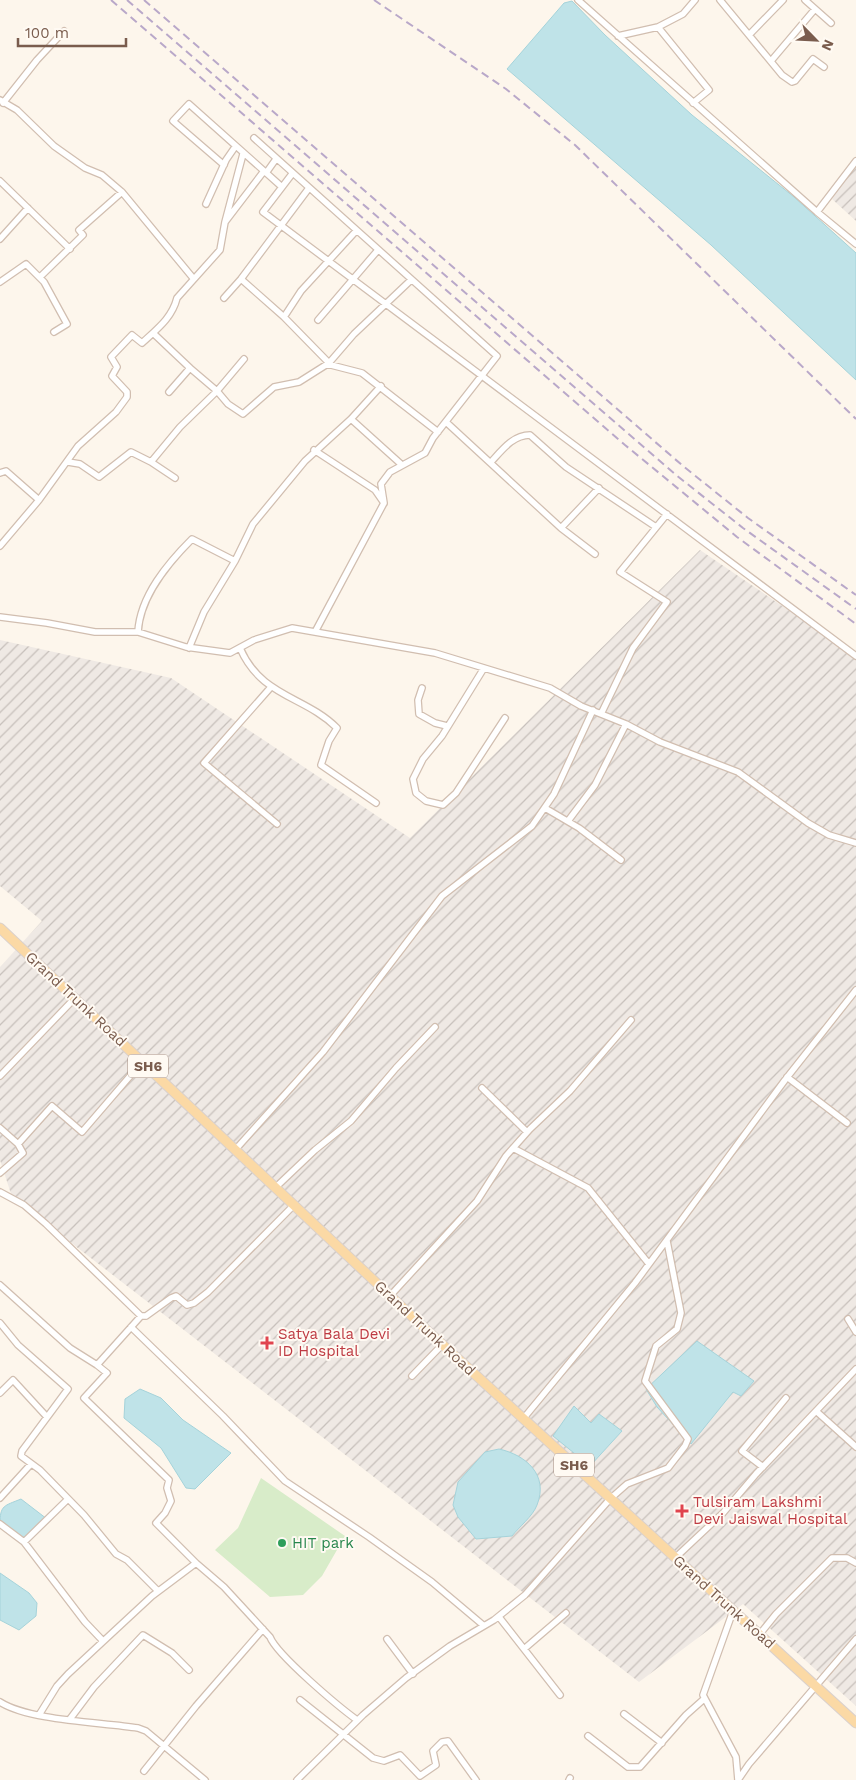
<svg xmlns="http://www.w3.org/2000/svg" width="856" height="1780" font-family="'Work Sans',sans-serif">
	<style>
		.industrial { fill: url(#industrial-furrows) }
		.grass { fill: #d8ecc9 }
		.water { fill: #bfe3e8; stroke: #a5d3da }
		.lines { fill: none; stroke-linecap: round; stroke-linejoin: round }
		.minor-casing { stroke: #d1beb0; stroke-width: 8 }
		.primary-casing { stroke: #dad1cd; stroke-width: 11 }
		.minor { stroke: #fff; stroke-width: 5.5 }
		.primary { stroke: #fbd9a5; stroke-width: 9 }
		.rail { stroke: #b9a8c9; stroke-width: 2; stroke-dasharray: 8 5; stroke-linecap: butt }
		.health-dot { fill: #e0444e; stroke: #fffaf3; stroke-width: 2 }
		.leisure-dot { fill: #2e9e5b; stroke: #fffaf3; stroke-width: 2 }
		.labels { text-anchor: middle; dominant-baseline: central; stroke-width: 4; stroke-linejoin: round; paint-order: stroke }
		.shield { fill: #fffaf3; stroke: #a28b7f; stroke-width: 1 }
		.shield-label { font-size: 14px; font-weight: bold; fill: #7a5c4d }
		.street-label { font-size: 15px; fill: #7a5c4d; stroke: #fffaf3 }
		.health-label { font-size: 15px; fill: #be3a42; stroke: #fffaf3; text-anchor: start }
		.leisure-label { font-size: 15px; fill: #27864d; stroke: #fffaf3; text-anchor: start }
	</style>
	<defs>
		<pattern id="industrial-furrows" width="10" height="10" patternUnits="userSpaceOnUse" patternTransform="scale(1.25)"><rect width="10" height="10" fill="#efe9e4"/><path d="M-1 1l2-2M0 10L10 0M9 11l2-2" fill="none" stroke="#c7c0bb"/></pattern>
	</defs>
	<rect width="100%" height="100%" fill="#fdf6ec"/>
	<path class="industrial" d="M856,164V221L832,199Z
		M700,550L856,656V1706L743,1604L639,1682L12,1197L0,1160V967L42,921L0,886V640L171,678L410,838Z"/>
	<path class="grass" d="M261,1478L345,1536L322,1576L303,1595L270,1597L215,1550L238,1528Z"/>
	<path class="water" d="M572,1L605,35L692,115L794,197L856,253V380L711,245L507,69L564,3Z
		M697,1341L754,1381L741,1396L733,1392L691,1444L657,1407L646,1389Z
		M140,1389L161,1398L183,1420L231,1453L195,1489L186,1488L161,1448L124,1418L125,1399Z
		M574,1406L591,1423L599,1414L622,1431L590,1466L553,1436Z
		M499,1449C526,1455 549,1475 537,1505C533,1516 519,1527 512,1536L476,1539L458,1517L453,1505L458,1482L485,1452Z
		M21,1499L47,1519L31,1539L19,1542L0,1524C0,1505 4,1506 21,1499Z
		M0,1573L29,1593L37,1603L36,1616L19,1630L0,1620Z"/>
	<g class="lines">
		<g class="minor-casing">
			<path id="minor" d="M578,0L817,212L856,244
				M720,0L782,75L792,82L795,81L813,59L824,67
				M805,0L831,23
				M658,27L683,14L695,0
				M749,35L783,0
				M618,36L658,27L709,90L693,103
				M771,61L815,9
				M0,100L17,110L54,146L85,168L102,175L122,192L79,230L83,235L40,277
				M3,103L37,60L64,31
				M254,138L497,356L433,438L425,453L390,472L381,484L384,503
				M243,154L225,222L264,171
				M224,165L173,121L189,104L282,187
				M266,173L276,159
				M292,174L263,212L856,656
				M0,181L70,249
				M122,192L193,278
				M206,204L226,160L235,147
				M817,212L856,161
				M0,239L28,208
				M241,279L284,317L329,363
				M0,282L26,264L44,282L67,324L54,332
				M224,298L241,279L309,188
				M284,317L301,291L356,231
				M318,320L378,250
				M153,333L190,368L169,392
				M244,359L217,391L228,404L243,414L274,387L299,382L329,363L354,334L411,280
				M327,364L362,373L438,432
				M351,419L402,465
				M446,422L561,528L595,554
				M314,450L375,490L384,503L315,632
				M68,462L80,464L99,477L131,452L151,462L180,427L217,391L190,368
				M151,462L175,478
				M491,462C502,450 513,435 530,435L566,467L656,527
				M0,473L6,471L39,500L0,546
				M39,500L78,446L116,412L127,397V392L112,376L117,367L111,357L132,335L142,343C157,329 172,318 177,298L220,250L225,222
				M561,528L599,488
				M0,617L47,623L95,632H138L186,647L230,653L254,640L292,628L435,653L550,688L581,706L626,724L660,742L738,772L808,823L829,835L856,843
				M138,632C140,596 168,563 192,539L235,561
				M189,648L204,612L235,561L253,524L305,461L351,419L381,386
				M240,648C261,697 305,696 337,728L329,741L321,765L376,803
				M484,668L442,736L423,759L413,779L416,793L426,801L443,805L456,793L505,718
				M271,687L204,763L277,824
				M422,688L418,700L419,714L435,723L447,726
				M601,714L633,648L667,602L620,572L667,514
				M545,808L579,828L621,860
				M568,821L595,785L626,724
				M0,1076L75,998
				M787,1077L847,1123
				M482,1088L527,1132
				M0,1128L18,1144L23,1153L0,1173
				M18,1144L52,1106L82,1132L143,1061
				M513,1148L588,1188L649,1264
				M236,1149L323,1052L442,896L532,826L554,794L593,710
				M276,1187L315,1150L351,1121L396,1068L435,1027
				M0,1192L24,1205L46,1224L141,1316
				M0,1285L70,1348L97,1365
				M390,1296L477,1201L506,1156L530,1129L570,1091L631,1020
				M848,1319L856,1332
				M0,1323L18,1345L68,1389L22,1451L21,1456L40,1470L84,1515L116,1554L127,1560L158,1591
				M131,1327L223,1416L285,1481L369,1537L432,1582L483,1625
				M412,1376L442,1345
				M0,1393L13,1380L47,1417
				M816,1411L856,1447
				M523,1419L635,1283L785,1080L856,990
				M763,1467L742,1451L786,1398
				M0,1498L31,1464
				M0,1524L24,1542L85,1622L103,1641
				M24,1542L68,1499
				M675,1558L723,1513L756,1474L856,1369
				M196,1563L156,1523L165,1513L171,1501L167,1488L169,1480L84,1398L107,1373L97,1365L141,1316H146L171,1298L176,1296L187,1305L194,1303L208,1292L294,1205
				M733,1611L703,1695L736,1757L738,1780
				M499,1617L560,1695
				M759,1635L776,1614L832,1558H847L856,1563
				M387,1639L413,1674
				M524,1649L566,1613
				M300,1700L373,1758L384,1761L400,1755L420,1776L436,1765L433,1751L442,1742L448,1741L476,1780
				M0,1702C30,1721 101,1722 138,1728L146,1731L205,1780
				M624,1714L662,1743
				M39,1715L57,1686L68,1674L152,1596L196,1563L224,1587L270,1637C277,1655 339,1707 357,1720
				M70,1719L94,1687L143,1635L172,1653L189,1670
				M588,1736L628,1767H640L686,1715L704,1699
				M144,1771L196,1706L263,1629
				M297,1780L363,1715L406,1678L450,1646L494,1620L525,1595L610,1499L627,1484L668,1468L685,1446L688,1439L645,1381L656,1346L677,1329L681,1313L667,1241
				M569,1780L570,1778
				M738,1780L749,1764L856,1639"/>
		</g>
		<g class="primary-casing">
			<path id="primary" d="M0,928L420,1324L856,1723"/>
		</g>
		<use href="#minor" class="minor"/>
		<use href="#primary" class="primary"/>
		<path class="rail" d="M111,0L625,445L737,537L856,624
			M127,0L676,475L743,528L856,609
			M144,0L683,466L748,518L856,595
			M374,0L506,89L575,145L856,419"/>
	</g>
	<g class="health-dot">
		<path d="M264.5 1335.5h5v5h5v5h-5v5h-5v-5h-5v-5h5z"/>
		<path d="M679.5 1503.5h5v5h5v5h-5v5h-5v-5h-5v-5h5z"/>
	</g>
	<circle class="leisure-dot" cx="282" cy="1543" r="5"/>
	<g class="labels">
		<g class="shield">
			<rect x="128" y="1054.5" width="40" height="23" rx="4"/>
			<rect x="554" y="1453.5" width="40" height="23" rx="4"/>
		</g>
		<g class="shield-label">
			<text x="148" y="1066">SH6</text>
			<text x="574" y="1465">SH6</text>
		</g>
		<g class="street-label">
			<text transform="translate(76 999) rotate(43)">Grand Trunk Road</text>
			<text transform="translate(425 1328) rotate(43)">Grand Trunk Road</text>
			<text transform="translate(724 1602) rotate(42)">Grand Trunk Road</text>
		</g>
		<g class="health-label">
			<text x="278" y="1334">Satya Bala Devi<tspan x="278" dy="17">ID Hospital</tspan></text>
			<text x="693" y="1502">Tulsiram Lakshmi<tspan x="693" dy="17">Devi Jaiswal Hospital</tspan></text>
		</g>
		<g class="leisure-label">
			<text x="292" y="1543">HIT park</text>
		</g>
	</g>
	<g transform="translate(816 40) rotate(114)" stroke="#fffaf3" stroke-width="4" paint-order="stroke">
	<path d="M0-4L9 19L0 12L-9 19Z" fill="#7a5c4d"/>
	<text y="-8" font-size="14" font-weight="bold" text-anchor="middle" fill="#7a5c4d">N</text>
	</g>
	<path d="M18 38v8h108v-8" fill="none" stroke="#7a5c4d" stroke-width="2.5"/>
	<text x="25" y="38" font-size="15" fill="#7a5c4d" stroke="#fffaf3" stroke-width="4" paint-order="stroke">100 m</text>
</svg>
